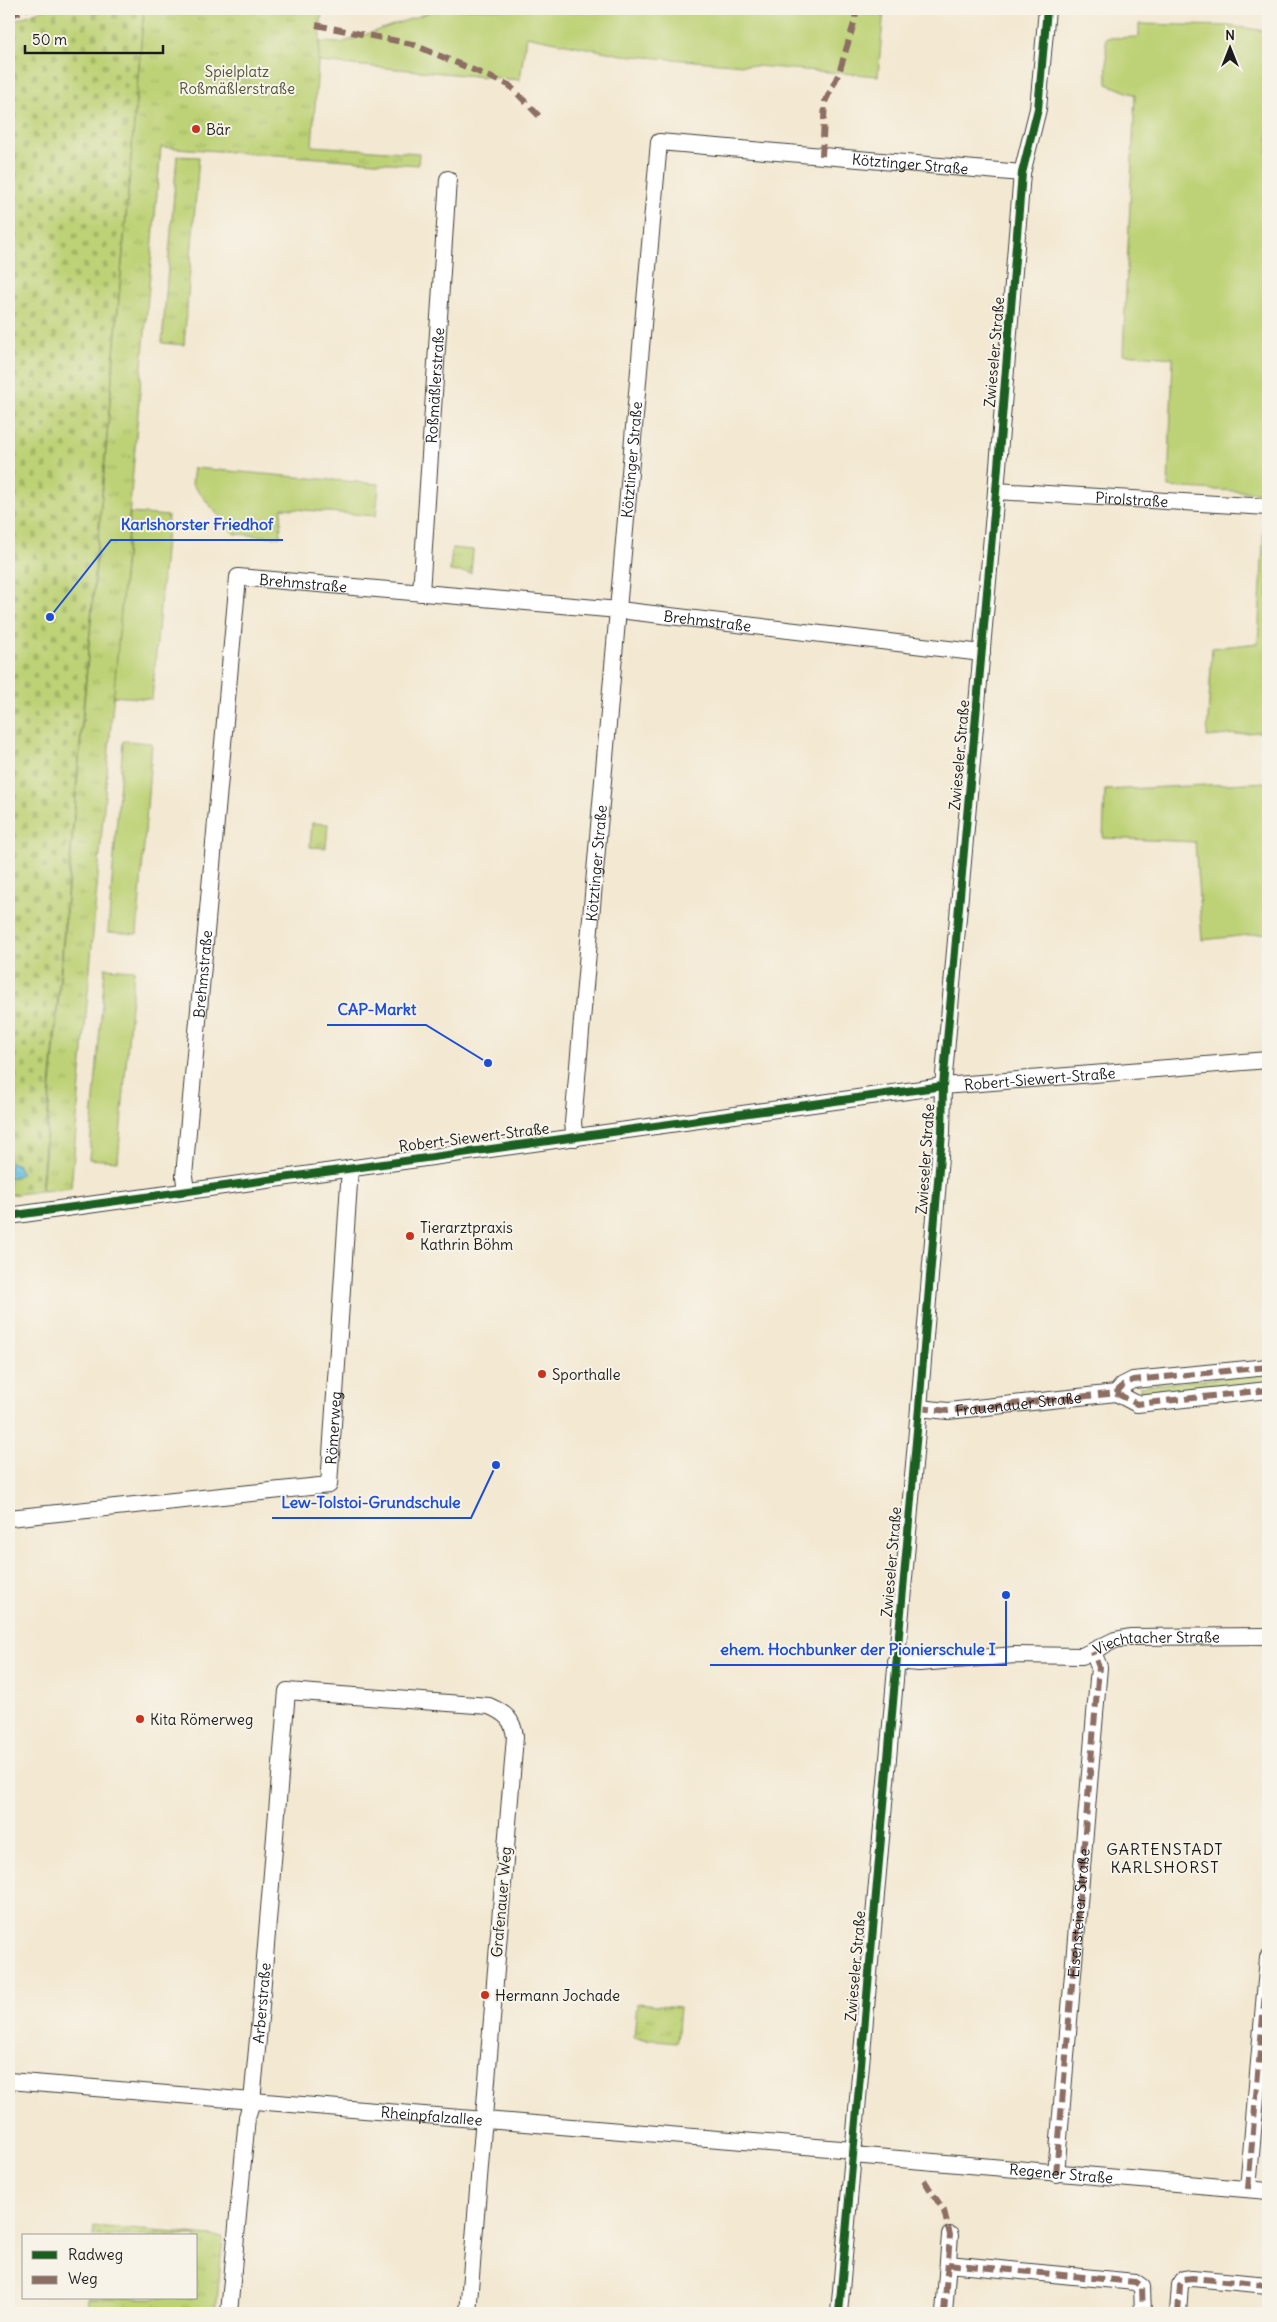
<svg xmlns="http://www.w3.org/2000/svg" width="1277" height="2322" font-family="Delius,sans-serif">
	<style>
		.green { fill: #bdd276; stroke: #6c7749 }
		.cemetery { fill: url(#cemetery-stones); stroke: #6c7749 }
		.park { fill: url(#park-tufts); stroke: #6c7749 }
		.water { fill: url(#water-rules); stroke: #406f80 }
		.lines { fill: none; stroke-linecap: round; stroke-linejoin: round }
		.minor-casing { stroke: #3c3b37; stroke-width: 18 }
		.minor { stroke: #fff; stroke-width: 16 }
		.quiet { stroke: #8d6e63; stroke-width: 6; stroke-dasharray: 12 6; stroke-linecap: butt }
		.cycleway-casing { stroke: #f7f3e8; stroke-width: 11 }
		.cycleway { stroke: #1b5e20; stroke-width: 8 }
		.poi-dot { fill: #c8321e; stroke: #f7f3e8; stroke-width: 2 }
		.labels { text-anchor: middle; dominant-baseline: central; stroke-width: 4; stroke-linejoin: round; paint-order: stroke }
		.park-label { font-size: 15px; fill: #4c5337; stroke: #f7f3e8 }
		.poi-label { font-size: 15px; fill: #1c1c1c; stroke: #f7f3e8; text-anchor: start }
		.street-label { font-size: 15px; fill: #1c1c1c; stroke: #f7f3e8 }
		.neighbourhood-label { font-size: 16px; letter-spacing: 1px; fill: #1c1c1c; stroke: #f7f3e8 }
		.leader { fill: none; stroke: #1d4ed8; stroke-width: 2 }
		.callout-dot { fill: #1d4ed8; stroke: #f7f3e8; stroke-width: 2 }
		.callout-label { font-size: 16px; text-anchor: middle; font-weight: bold; fill: #1d4ed8; stroke: #f7f3e8; stroke-width: 4; stroke-linejoin: round; paint-order: stroke }
	</style>
	<defs>
		<pattern id="cemetery-stones" width="16" height="16" patternUnits="userSpaceOnUse" patternTransform="scale(1.25)"><rect width="16" height="16" fill="#bdd276"/><path d="M2 7V4a2 2 0 0 1 4 0v3zM10 15v-3a2 2 0 0 1 4 0v3z" fill="#a2b466"/></pattern>
		<pattern id="park-tufts" width="24" height="20" patternUnits="userSpaceOnUse" patternTransform="scale(1.25)"><rect width="24" height="20" fill="#bdd276"/><path d="M3 7l-1-3M5 7V3M7 7l1-3M15 17l-1-3M17 17v-4M19 17l1-3" fill="none" stroke="#a2b466"/></pattern>
		<pattern id="water-rules" width="6" height="5" patternUnits="userSpaceOnUse" patternTransform="scale(1.25)"><rect width="6" height="5" fill="#65c2e3"/><path d="M0 2.5h6" fill="none" stroke="#57a6c2"/></pattern>
	</defs>
	<rect width="100%" height="100%" fill="#f7f3e8"/>
	<filter id="ink" filterUnits="userSpaceOnUse"><feTurbulence type="fractalNoise" baseFrequency=".02" numOctaves="2"/><feDisplacementMap in="SourceGraphic" scale="10" xChannelSelector="R" yChannelSelector="G"/><feConvolveMatrix kernelMatrix="1 2 1 2 8 2 1 2 1" color-interpolation-filters="sRGB"/></filter>
	<filter id="wash" filterUnits="userSpaceOnUse"><feTurbulence type="fractalNoise" baseFrequency=".0096" numOctaves="4" result="noise"/><feDisplacementMap in="SourceGraphic" scale="20" xChannelSelector="R" yChannelSelector="G"/><feGaussianBlur stdDeviation="1.12" result="paint"/><feColorMatrix in="noise" values="0 0 0 0 0 0 0 0 0 0 0 0 0 0 0 0 0 1.4 0 .05"/><feComposite in="paint" operator="in"/></filter>
	<g filter="url(#wash)">
		<rect width="100%" height="100%" fill="#f3e8d1"/>
		<path class="green" d="M439,9H884L878,76L622,55L526,36L520,80L318,62L320,42L341,43Z
			M1139,24L1229,26L1268,31V493L1168,487L1173,358L1123,354L1135,95L1107,84L1106,38L1139,37Z
			M194,468L379,484L376,516L282,508L280,537L234,534L192,484Z
			M130,513L168,516L152,699L113,696Z
			M1264,522H1268V731L1207,737L1212,648L1258,643Z
			M123,741L152,743L137,934L108,932Z
			M1268,782V933L1202,940L1195,842L1103,838L1105,790Z
			M105,968L134,970L118,1161L89,1159Z
			M1268,1373V1383L1141,1396L1140,1386Z"/>
		<path class="cemetery" d="M44,9H144L41,1191L9,1195V23Z"/>
		<path class="park" d="M144,9H322L312,146L419,153L418,165L161,147L71,1188L42,1191Z
			M177,156L199,157L184,345L162,343Z
			M452,548L473,550L471,573L450,571Z
			M312,823L328,824L326,848L310,847Z
			M637,2003L680,2007L677,2042L634,2038Z
			M94,2226L223,2237L216,2313H87L88,2298H196V2236H93Z"/>
		<path class="water" d="M9,1161L18,1165L22,1174L9,1178Z"/>
	</g>
	<g filter="url(#ink)">
		<g class="lines">
			<g class="minor-casing">
				<g id="minor">
					<path id="s1" d="M996,491L1268,507"/>
					<path id="s2" d="M421,593L448,179"/>
					<path id="s3" d="M575,1138L573,1123L659,142L1022,173"/>
					<path id="s4" d="M186,1191L184,1176L238,577L619,610L982,653"/>
					<path id="s5" d="M9,1216L943,1086L1268,1060"/>
					<path d="M1116,1393L1137,1404L1268,1390"/>
					<path d="M919,1408L948,1411L1116,1393L1123,1385L1133,1380L1268,1367"/>
					<path id="s6" d="M9,1518L329,1485L350,1168"/>
					<path id="s7" d="M896,1661L919,1663L1015,1655L1082,1656L1115,1640L1130,1637L1268,1636"/>
					<path id="s8" d="M9,2081L853,2150"/>
					<path id="s9" d="M853,2155L1268,2191"/>
					<path id="s10" d="M1056,2174L1099,1667L1093,1652"/>
					<path d="M1248,2189L1268,1958"/>
					<path d="M948,2264L1135,2282L1142,2287L1143,2313"/>
					<path id="s11" d="M229,2313L247,2117L252,2101L260,2018L287,1691L489,1706C505,1713 513,1719 515,1737L468,2313"/>
					<path d="M839,2313L919,1408L942,1133L943,1086L996,491L1022,173L1038,109L1047,9"/>
					<path d="M944,2313L950,2235"/>
					<path d="M1178,2313L1180,2285L1184,2279L1192,2278L1268,2285"/>
				</g>
			</g>
			<use href="#minor" class="minor"/>
			<g class="quiet">
				<path d="M9,16L27,9"/>
				<path d="M316,25L412,44L509,85L541,118"/>
				<path d="M822,156L825,102L839,73L855,20L856,9"/>
				<path d="M1116,1393L1137,1404L1268,1390"/>
				<path id="s12" d="M919,1408L948,1411L1116,1393L1123,1385L1133,1380L1268,1367"/>
				<path d="M1056,2174L1099,1667L1093,1652"/>
				<path d="M924,2180L944,2211L950,2235L944,2313"/>
				<path d="M1248,2189L1268,1958"/>
				<path d="M948,2264L1135,2282L1142,2287L1143,2313"/>
				<path d="M1178,2313L1180,2285L1184,2279L1192,2278L1268,2285"/>
			</g>
			<g class="cycleway-casing">
				<path id="cycleway" d="M9,1216L943,1086
					M839,2313L919,1408L942,1133L943,1086L996,491L1022,173L1038,109L1047,9"/>
			</g>
			<use href="#cycleway" class="cycleway"/>
		</g>
	</g>
	<g class="poi-dot">
		<circle cx="196" cy="129" r="5"/>
		<circle cx="410" cy="1236" r="5"/>
		<circle cx="542" cy="1374" r="5"/>
		<circle cx="140" cy="1719" r="5"/>
		<circle cx="485" cy="1995" r="5"/>
	</g>
	<g class="labels">
		<g class="park-label">
			<text x="237" y="71">Spielplatz<tspan x="237" dy="17">Roßmäßlerstraße</tspan></text>
		</g>
		<g class="poi-label">
			<text x="206" y="129">Bär</text>
			<text x="420" y="1227">Tierarztpraxis<tspan x="420" dy="17">Kathrin Böhm</tspan></text>
			<text x="552" y="1374">Sporthalle</text>
			<text x="150" y="1719">Kita Römerweg</text>
			<text x="495" y="1995">Hermann Jochade</text>
		</g>
		<g class="street-label">
			<text stroke="none"><textPath href="#s3" startOffset="1252">Kötztinger Straße</textPath></text>
			<text transform="translate(994 352) rotate(-85)">Zwieseler Straße</text>
			<text stroke="none"><textPath href="#s2" startOffset="208">Roßmäßlerstraße</textPath></text>
			<text stroke="none"><textPath href="#s3" startOffset="681">Kötztinger Straße</textPath></text>
			<text stroke="none"><textPath href="#s1" startOffset="136">Pirolstraße</textPath></text>
			<text stroke="none"><textPath href="#s4" startOffset="682">Brehmstraße</textPath></text>
			<text stroke="none"><textPath href="#s4" startOffset="1088">Brehmstraße</textPath></text>
			<text transform="translate(959 755) rotate(-85)">Zwieseler Straße</text>
			<text stroke="none"><textPath href="#s3" startOffset="276">Kötztinger Straße</textPath></text>
			<text stroke="none"><textPath href="#s4" startOffset="218">Brehmstraße</textPath></text>
			<text stroke="none"><textPath href="#s5" startOffset="1040">Robert-Siewert-Straße</textPath></text>
			<text transform="translate(474 1137) rotate(-7)">Robert-Siewert-Straße</text>
			<text transform="translate(925 1159) rotate(-86)">Zwieseler Straße</text>
			<text stroke="none"><textPath href="#s12" startOffset="100">Frauenauer Straße</textPath></text>
			<text stroke="none"><textPath href="#s6" startOffset="379">Römerweg</textPath></text>
			<text transform="translate(891 1562) rotate(-85)">Zwieseler Straße</text>
			<text stroke="none"><textPath href="#s7" startOffset="264">Viechtacher Straße</textPath></text>
			<text transform="translate(501 1902) rotate(-85)">Grafenauer Weg</text>
			<text stroke="none"><textPath href="#s10" startOffset="262">Eisensteiner Straße</textPath></text>
			<text transform="translate(855 1966) rotate(-85)">Zwieseler Straße</text>
			<text stroke="none"><textPath href="#s11" startOffset="312">Arberstraße</textPath></text>
			<text stroke="none"><textPath href="#s8" startOffset="424">Rheinpfalzallee</textPath></text>
			<text stroke="none"><textPath href="#s9" startOffset="209">Regener Straße</textPath></text>
		</g>
		<g class="neighbourhood-label">
			<text x="1165" y="1849">GARTENSTADT<tspan x="1165" dy="18">KARLSHORST</tspan></text>
		</g>
	</g>
	<path class="leader" d="M50 617L111 540H283M488 1063L426 1025H327M496 1465L471 1518H272M1006 1595L1006 1665H710"/>
	<g class="callout-dot">
		<circle cx="50" cy="617" r="5"/>
		<circle cx="488" cy="1063" r="5"/>
		<circle cx="496" cy="1465" r="5"/>
		<circle cx="1006" cy="1595" r="5"/>
	</g>
	<g class="callout-label">
		<text x="197" y="530">Karlshorster Friedhof</text>
		<text x="377" y="1015">CAP-Markt</text>
		<text x="371" y="1508">Lew-Tolstoi-Grundschule</text>
		<text x="858" y="1655">ehem. Hochbunker der Pionierschule I</text>
	</g>
	<rect width="1277" height="2322" fill="none" stroke="#f7f3e8" stroke-width="30"/>
	<rect x="22" y="2234" width="175" height="65" fill="#f7f3e8" stroke="#9f9d96"/>
	<rect x="32" y="2251" width="25" height="8" fill="#1b5e20" stroke="#9f9d96"/>
	<text x="68" y="2260" font-size="15" fill="#1c1c1c">Radweg</text>
	<rect x="32" y="2276" width="25" height="8" fill="#8d6e63" stroke="#9f9d96"/>
	<text x="68" y="2284" font-size="15" fill="#1c1c1c">Weg</text>
	<g transform="translate(1230 48)" stroke="#f7f3e8" stroke-width="4" paint-order="stroke">
	<path d="M0-4L9 19L0 12L-9 19Z" fill="#1c1c1c"/>
	<text y="-8" font-size="14" font-weight="bold" text-anchor="middle" fill="#1c1c1c">N</text>
	</g>
	<path d="M25 45v8h138v-8" fill="none" stroke="#1c1c1c" stroke-width="2.5"/>
	<text x="32" y="45" font-size="15" fill="#1c1c1c" stroke="#f7f3e8" stroke-width="4" paint-order="stroke">50 m</text>
</svg>
